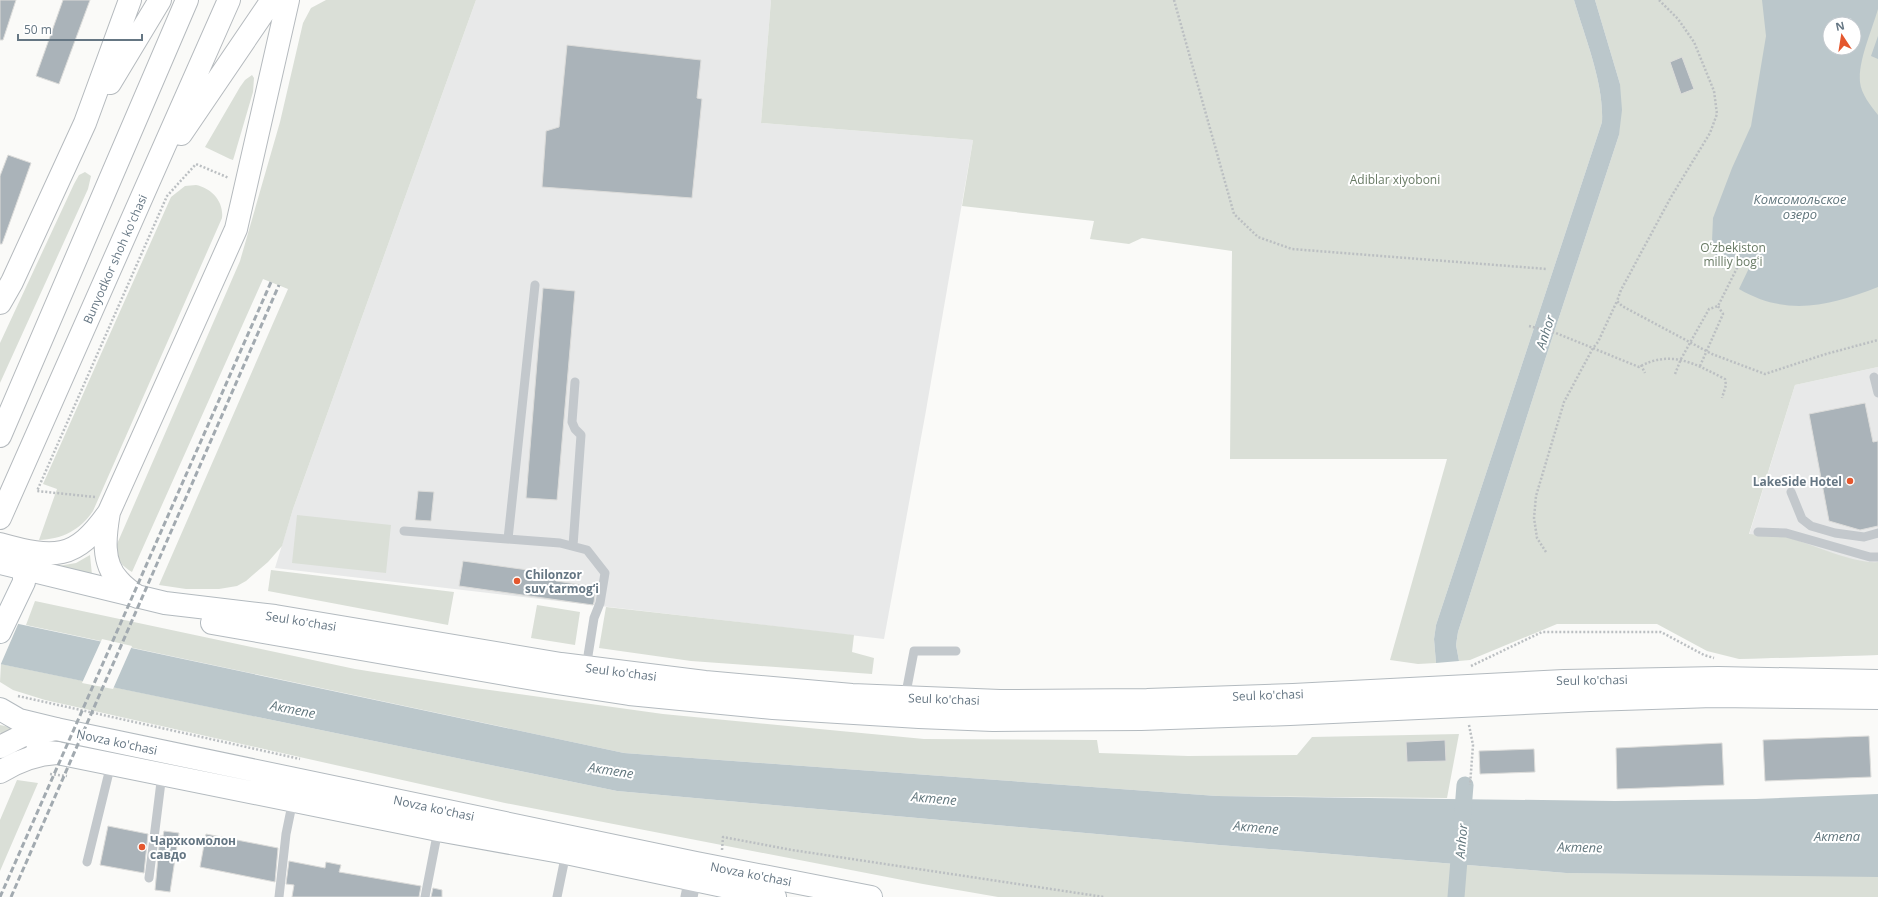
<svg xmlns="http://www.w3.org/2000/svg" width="1878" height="897" font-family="'Open Sans',sans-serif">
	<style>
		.built { fill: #e8e9e9 }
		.green { fill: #dadfd7; fill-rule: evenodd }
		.water { fill: #bbc7cb; fill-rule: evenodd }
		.pier { fill: #fafaf8 }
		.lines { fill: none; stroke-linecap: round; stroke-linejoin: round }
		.canal { stroke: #bbc7cb; stroke-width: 17 }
		.building { fill: #aab3b9; stroke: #dcdcda }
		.secondary-casing { stroke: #b3babf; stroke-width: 24 }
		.primary-casing { stroke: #b5babe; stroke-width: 24 }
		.path { stroke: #bbbfc2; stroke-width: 2.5; stroke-dasharray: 2 2; stroke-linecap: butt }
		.service { stroke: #c3c8cc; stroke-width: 9 }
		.minor { stroke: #c3c8cc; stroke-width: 17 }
		.secondary { stroke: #fff; stroke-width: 22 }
		.primary { stroke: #fff; stroke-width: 22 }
		.rail { stroke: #a2aab0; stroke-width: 3; stroke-dasharray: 6 3; stroke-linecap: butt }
		.poi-dot { fill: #e4572e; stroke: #fff; stroke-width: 1.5 }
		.labels { text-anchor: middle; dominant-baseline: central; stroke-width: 4; stroke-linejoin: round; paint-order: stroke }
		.park-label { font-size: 12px; fill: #687a64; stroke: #fff }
		.street-label { font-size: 12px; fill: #657683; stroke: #fff }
		.poi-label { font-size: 12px; font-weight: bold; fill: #657683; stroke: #fff; text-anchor: start }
		.water-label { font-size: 13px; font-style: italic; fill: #60757c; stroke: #fff }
	</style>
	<rect width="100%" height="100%" fill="#fafaf8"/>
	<path class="built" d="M476,0H771L761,123L973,140L925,416L884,639L275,568L293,509Z
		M1878,367V655L1739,659L1749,535L1795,385Z"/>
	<path class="green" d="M326,0H476L293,509L282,546L268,562L246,581L237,586L219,589H186L159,585L288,289L263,279L132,572C120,565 115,558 117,544L240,261L280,122L303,23L311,8Z
		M771,0H1574C1585,38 1604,83 1602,122L1436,625L1434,639L1436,663L1418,664L1390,660L1447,459H1230L1232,251L1142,238L1129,244L1090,239L1094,221L962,206L973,140L761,123Z
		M1595,0H1878V367L1795,385L1749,534C1759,536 1772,533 1783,536C1807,542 1856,565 1878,562V655L1739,659L1707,651L1657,624H1557L1470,660L1459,661L1456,645L1458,632L1545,360L1619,135L1620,84ZM1830,24H1854V48H1830Z
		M252,75L254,78L253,92L234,157L233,160L230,159L205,147L240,87L245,80Z
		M85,172L91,176L88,189L0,383V343L74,184L79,175Z
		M196,185C211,188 224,201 222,218L93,511C80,530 63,539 39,540L57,489L43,484L171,197L185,186Z
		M297,515L391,525L386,573L292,563Z
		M90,555L92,575L58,566L76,563Z
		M271,570L454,592L448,625L268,591Z
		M35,601L355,669L475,688L663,714L924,739L1097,740L1099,753L1188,756L1297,755L1312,737L1459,734L1447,798L1217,796L624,753L26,625Z
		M537,605L580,612L575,645L531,638Z
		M606,607L854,635L852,652L874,658L872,674L691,661L599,648Z
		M1,664L617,791L1219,845L1566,873L1878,876V897H998L923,884L505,803L45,700L13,690L0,682Z
		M0,725L24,730L4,740L0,732Z
		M17,780L38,783L0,871V820Z"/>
	<path class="water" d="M1574,0H1595L1620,84L1622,110L1619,135L1545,360L1458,632L1456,645L1459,661L1436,663L1434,639L1436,625L1602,122C1604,83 1585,38 1574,0Z
		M1762,0H1878V9C1872,30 1858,61 1860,82C1861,94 1871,106 1878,115V287C1829,306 1787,317 1739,289L1750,266L1730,257L1723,269L1717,260L1712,242L1713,218L1732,168L1751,126L1766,36ZM1830,24H1854V48H1830Z
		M1878,36V59L1871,56Z
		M0,620L624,753L1217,796L1615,801L1756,799L1878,794V877L1566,873L1219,845L617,791L0,664Z"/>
	<path class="pier" d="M0,618L19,622L0,666Z
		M102,639L132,646L113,689L82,683Z"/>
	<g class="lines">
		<path class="canal" d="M1456,897L1465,785"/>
	</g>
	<path class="building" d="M0,0H16L3,40H0Z
		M63,0H90L59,84L36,76Z
		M567,45L701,60L697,98L702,99L692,198L542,187L546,131L559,127Z
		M1682,57L1694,89L1681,94L1670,62Z
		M8,155L31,163L2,244H0V176Z
		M543,288L575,291L557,500L526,498Z
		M1865,403L1873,442L1878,441V526L1860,530L1829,521L1809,414Z
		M418,491L434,492L431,521L415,520Z
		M463,561L557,574L556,581L596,587L594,602L593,605L459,586Z
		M1869,736L1871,777L1765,781L1763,740Z
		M1445,740L1446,761L1407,762L1406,742Z
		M1722,743L1724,785L1617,789L1616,748Z
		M1534,749L1535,772L1480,774L1479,751Z
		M108,826L148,834L144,873L100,865Z
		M164,831L179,833L170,892L155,890L160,836H163Z
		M206,834L278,848L275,882L200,867Z
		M289,861L325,868L326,862L341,865L339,872L421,886L419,897H292L294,885L286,884Z
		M433,888L442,890V897H431Z"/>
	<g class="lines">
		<g class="secondary-casing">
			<path id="secondary" d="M0,563L165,603L275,616L561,664L705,682L852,695L1000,701L1147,700L1293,695L1564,681L1718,678L1878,681
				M212,623L557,683L629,694L773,708L919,717L993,720L1141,719L1290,714L1590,700L1713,696L1878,698
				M0,632L24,582V575L20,568
				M0,709L19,720L56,729L696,863L871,897
				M37,751L57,753L438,830L566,853L775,897"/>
		</g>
		<g class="primary-casing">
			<path id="primary" d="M110,83L160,0
				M181,134L272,0
				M0,303L12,282L85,123L130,0
				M0,436L187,0
				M0,518L229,0
				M0,544C54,559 75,561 109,512
				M138,597C131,592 124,587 119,581C101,563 105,535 109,512L236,229L288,0
				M0,747L22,736L56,729
				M0,772C18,761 36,754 57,753"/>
		</g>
		<path class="path" d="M1174,0L1234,214L1258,237L1292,249L1547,269
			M1659,0L1678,19L1694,42L1714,91L1717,114L1710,133L1671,197L1621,290L1617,301L1622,306L1712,354L1765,374L1826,354L1878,340
			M1529,326L1556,333L1639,367C1671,349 1695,364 1725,379L1726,385L1722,398
			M1641,365L1645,373
			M1700,366L1723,314L1718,306
			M1675,374L1681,359L1709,309L1718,306L1740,262
			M95,497L37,491L167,196L196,164L229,178
			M1546,552L1537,538L1534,518L1536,496L1564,402L1593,348L1598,342L1617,301
			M1471,666L1542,632H1661L1704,655L1714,658
			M18,696L300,759
			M1469,725L1473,745L1470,785
			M50,774L67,776
			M722,850L723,837L792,850L1104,897"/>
		<path class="service" d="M1874,377L1878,393
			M1791,492L1802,519L1811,526L1835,533L1864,537L1878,533
			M404,531L560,543L587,550L605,573L600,603L594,618L586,668
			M1758,532L1786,533L1870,557H1878
			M508,539L535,285
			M573,546L581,435L575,429L572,422L575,382
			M905,698L914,651H956
			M87,862L111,764
			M149,878L162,774
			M279,897L286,834L293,800
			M425,897L438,830
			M557,897L566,853"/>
		<path class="minor" d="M689,897L695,868"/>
		<use href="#secondary" class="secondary"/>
		<use href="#primary" class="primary"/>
		<path class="rail" d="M0,897L271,282
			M11,897L279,285"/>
	</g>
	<g class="poi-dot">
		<circle cx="1850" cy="481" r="4"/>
		<circle cx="517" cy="581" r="4"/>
		<circle cx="142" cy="847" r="4"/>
	</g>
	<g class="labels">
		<g class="park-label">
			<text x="1395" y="179">Adiblar xiyoboni</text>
			<text x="1733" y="247">Oʻzbekiston<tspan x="1733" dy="14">milliy bogʻi</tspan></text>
		</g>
		<g class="street-label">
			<text transform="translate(115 259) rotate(-66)">Bunyodkor shoh ko'chasi</text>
			<text transform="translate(301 621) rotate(9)">Seul ko'chasi</text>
			<text transform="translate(621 672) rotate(7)">Seul ko'chasi</text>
			<text transform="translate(1592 680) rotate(-1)">Seul ko'chasi</text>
			<text transform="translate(1268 695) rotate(-2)">Seul ko'chasi</text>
			<text transform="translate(944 699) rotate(2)">Seul ko'chasi</text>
			<text transform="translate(117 742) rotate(12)">Novza ko'chasi</text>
			<text transform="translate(434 808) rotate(12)">Novza ko'chasi</text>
			<text transform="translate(751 874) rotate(11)">Novza ko'chasi</text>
		</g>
		<g class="poi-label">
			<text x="1842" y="481" text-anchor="end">LakeSide Hotel</text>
			<text x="525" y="574">Chilonzor<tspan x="525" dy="14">suv tarmog‘i</tspan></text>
			<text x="150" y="840">Чархкомолон<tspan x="150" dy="14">савдо</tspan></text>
		</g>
		<g class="water-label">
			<text x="1800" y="199">Комсомольское<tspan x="1800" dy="15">озеро</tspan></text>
			<text transform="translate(1545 332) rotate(-72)">Anhor</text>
			<text transform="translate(293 709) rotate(11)">Актепе</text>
			<text transform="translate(611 770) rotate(9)">Актепе</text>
			<text transform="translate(934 798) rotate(5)">Актепе</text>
			<text transform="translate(1256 827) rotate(5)">Актепе</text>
			<text x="1837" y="836">Актепа</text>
			<text transform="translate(1461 841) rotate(-85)">Anhor</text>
			<text transform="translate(1580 847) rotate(1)">Актепе</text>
		</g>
	</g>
	<g transform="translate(1842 36) rotate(348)"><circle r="19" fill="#ffffff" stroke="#c1c8cd"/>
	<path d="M0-3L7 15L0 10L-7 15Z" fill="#e4572e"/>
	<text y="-6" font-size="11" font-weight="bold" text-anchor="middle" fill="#657683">N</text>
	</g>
	<path d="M18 34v6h124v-6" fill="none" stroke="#657683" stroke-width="2"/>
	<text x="24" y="34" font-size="12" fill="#657683" stroke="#ffffff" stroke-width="3" paint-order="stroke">50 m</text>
</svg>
